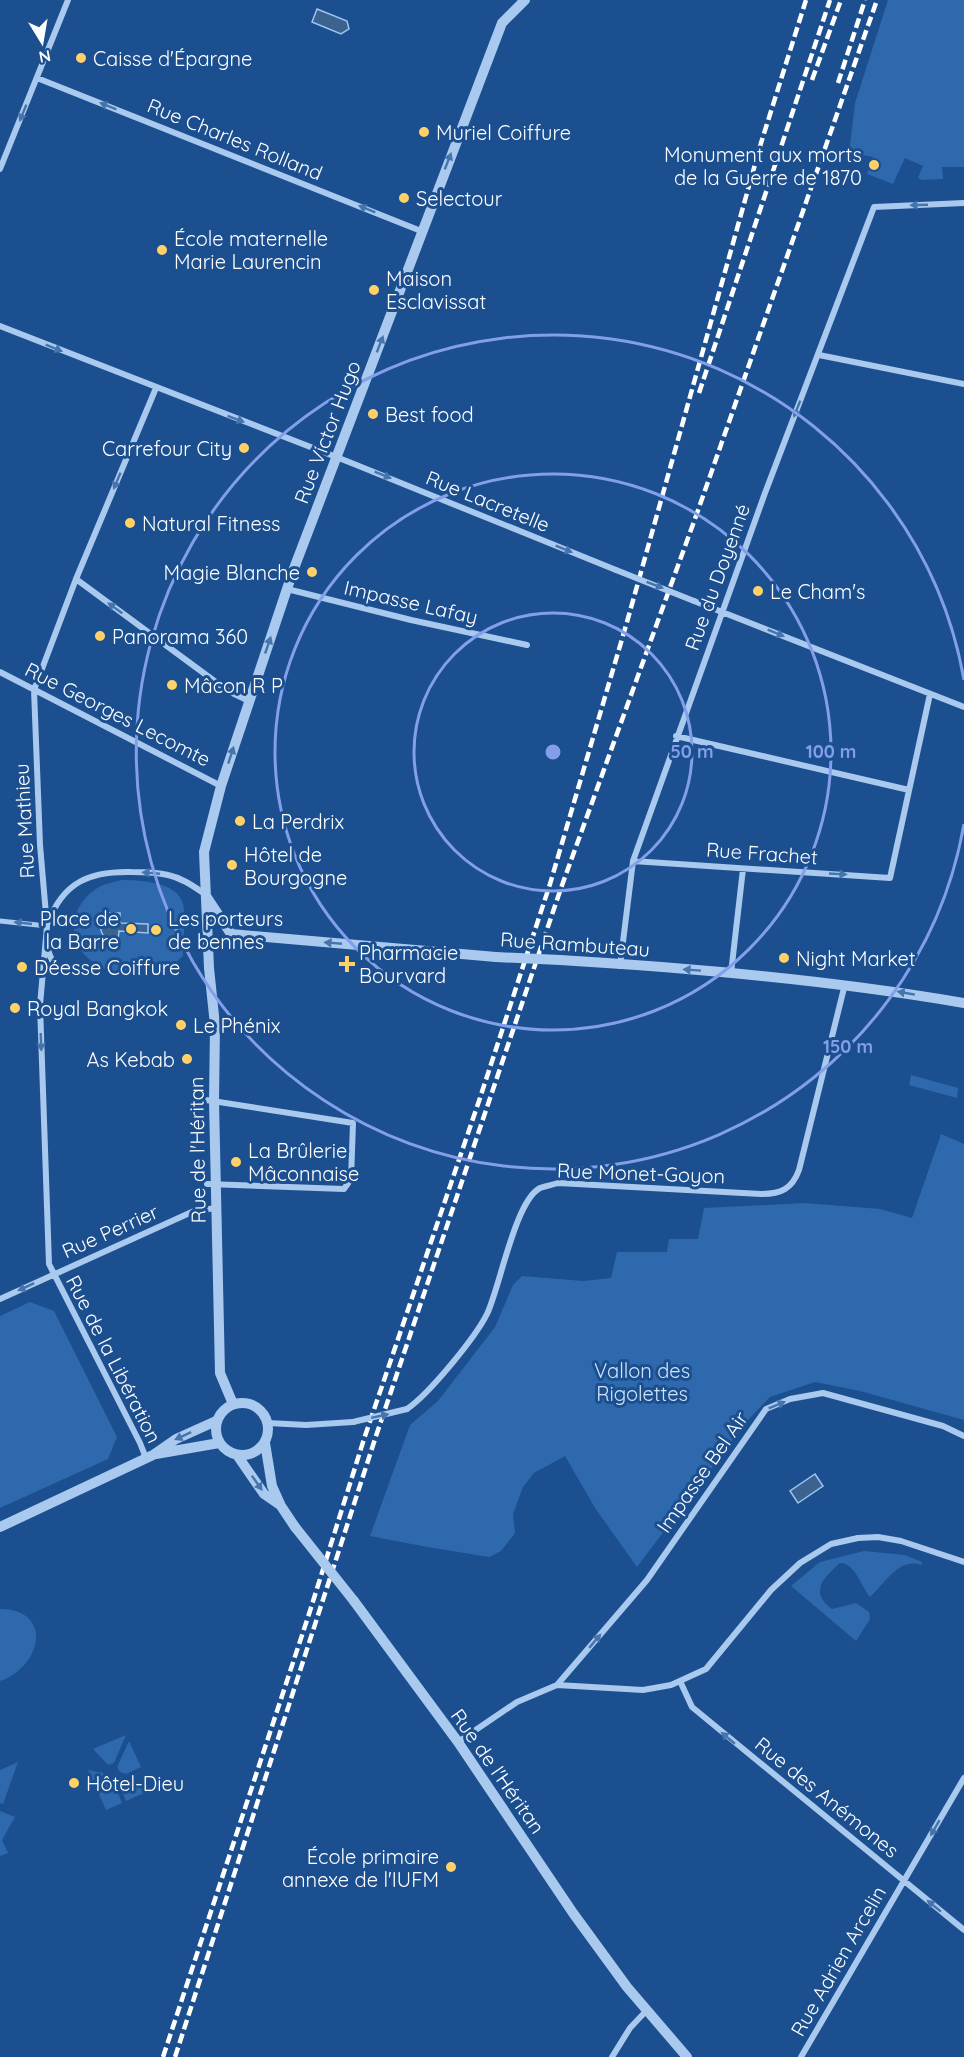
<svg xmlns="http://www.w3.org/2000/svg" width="964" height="2057" font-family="Quicksand,sans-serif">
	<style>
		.green { fill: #2e69ad }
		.water { fill: #3c6290; stroke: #9cc4f0; stroke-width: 1.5 }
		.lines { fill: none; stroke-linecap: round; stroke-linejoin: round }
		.pedestrian { stroke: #a9c9ee; stroke-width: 5 }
		.minor { stroke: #a9c9ee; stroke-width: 6 }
		.tertiary { stroke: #a9c9ee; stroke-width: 10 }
		.rail { stroke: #fff; stroke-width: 4.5; stroke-dasharray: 10 4.5; stroke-linecap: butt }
		.minor-bridge { stroke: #a9c9ee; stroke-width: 6 }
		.tertiary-bridge { stroke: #a9c9ee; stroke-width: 10 }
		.oneway { fill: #4674ac }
		.ring { fill: none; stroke: #839eea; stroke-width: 3 }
		.poi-dot { fill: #ffd166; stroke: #1b4f8f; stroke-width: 2 }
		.labels { text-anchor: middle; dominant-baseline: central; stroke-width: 6; stroke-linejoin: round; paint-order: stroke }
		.poi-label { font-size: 20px; fill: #fff; stroke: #1b4f8f; text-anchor: start }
		.street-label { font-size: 20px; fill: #fff; stroke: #1b4f8f }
		.park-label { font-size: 20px; fill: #cfe3fa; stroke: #1b4f8f }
		.centre { fill: #839eea; stroke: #1b4f8f; stroke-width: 3 }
		.ring-label { font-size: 18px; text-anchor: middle; font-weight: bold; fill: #839eea; stroke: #1b4f8f; stroke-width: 6; stroke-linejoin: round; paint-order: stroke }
	</style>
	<rect width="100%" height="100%" fill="#1b4f8f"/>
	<path class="green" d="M888,0H964V167H942L943,179L922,180L918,178L923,166L905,158L893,184L867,174L873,157L849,153L855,103Z
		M122,880C140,880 178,882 183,904C186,916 183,943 183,956C174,964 164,972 151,975C128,979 99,972 83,953C66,932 74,903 96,889C103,884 113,882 122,880Z
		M911,1075L958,1088L957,1098L909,1085Z
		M941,1134L964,1144V1420L860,1391L815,1382L770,1397L747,1421L637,1567L595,1508L565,1456L534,1473L523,1487L513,1514L515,1533L501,1551L489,1557L427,1547L370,1536L410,1425L438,1401L495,1327L513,1285L522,1276L583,1281L611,1278L617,1252H667L669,1239H698L704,1208L805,1203L880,1209L912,1218Z
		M30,1302L54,1311L117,1437L108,1459L0,1508V1316Z
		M864,1551L905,1555L922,1562V1565C898,1557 886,1583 870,1597C861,1586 855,1563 840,1563C823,1578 809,1592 832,1609L856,1603L869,1612L870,1619L856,1641L791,1586L820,1562Z
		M0,1609C53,1609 43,1666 0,1681Z
		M126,1735L114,1763L108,1765L93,1749Z
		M129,1741L141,1767L126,1774L120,1772L117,1767Z
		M18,1762L3,1804L0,1803V1770Z
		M88,1770L103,1773L106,1780L113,1781L122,1803L106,1810Z
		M120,1777L129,1779L136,1787L149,1788L154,1786L155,1788L126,1801L117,1779Z
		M0,1811L15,1817L2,1840L8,1853L0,1856Z"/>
	<path class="water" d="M317,9L347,21L349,29L341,34L312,22Z
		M109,913H120V923L148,924V933L119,931L118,939L104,937C100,930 99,925 101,917Z
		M815,1474L823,1486L798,1503L790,1491Z"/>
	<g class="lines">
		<path class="pedestrian" d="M0,921L47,926"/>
		<path class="minor" d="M37,78L421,231
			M0,169L68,0
			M0,326L349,462L616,570
			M819,355L964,384
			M76,579L228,691L249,701
			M287,589L411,620L527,645
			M694,601L964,707
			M0,672L221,786
			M676,736L909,790
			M633,861L890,878L930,694
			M48,923C63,882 90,871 131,872C143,872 156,872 168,875C182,878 193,886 205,894
			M48,945L49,953L56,970
			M620,966L633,861L765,493L874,207L964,203
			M731,973L743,869
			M206,1100L353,1123L351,1179L344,1189L207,1184
			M0,1299L194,1211L216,1208
			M407,1409C429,1394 475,1338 487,1314C500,1287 515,1201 540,1188C545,1186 552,1185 558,1183L761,1194C781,1194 792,1189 799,1170L845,984
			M268,1423L306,1425L353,1422
			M146,1458L140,1443L49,1264L40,1005L47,926L40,845L34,690L76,579L156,388
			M680,1681L692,1707L964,1930
			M557,1685L647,1580L766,1409L790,1399L823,1393L943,1426L964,1436
			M458,1742L517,1702L557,1685L643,1690L671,1685L706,1669L771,1590L800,1563L831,1544L858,1538L878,1537L901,1541L964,1562
			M612,2057L630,2028L647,2010
			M801,2057L964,1778"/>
		<path class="tertiary" d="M206,896L231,934L496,957
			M560,960C695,968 830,980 964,1003
			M216 1429a26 26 0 1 1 52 0a26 26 0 1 1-52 0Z
			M233,1404L220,1373L214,1101L215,1025L209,968L204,852L221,786L293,571L502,23L525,0
			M265,1443L272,1486L281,1506L295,1527
			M156,1454L219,1443
			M237,1455L264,1494L280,1505
			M0,1527L153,1455L176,1439L216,1421
			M354,1601L458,1742L573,1913L627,1987L687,2057"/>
		<path class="rail" d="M812,80L841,0
			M838,83L865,0
			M699,393L830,0
			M163,2057L309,1614L364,1439L479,1101L550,884L627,622L761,143L806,0
			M175,2057L376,1436L561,888L696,516L877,0"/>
		<path class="minor-bridge" d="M616,570L694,601
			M353,1422L407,1409"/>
		<path class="tertiary-bridge" d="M496,957L560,960
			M295,1527L354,1601"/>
	</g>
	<defs><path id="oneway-solid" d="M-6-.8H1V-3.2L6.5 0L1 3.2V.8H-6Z" transform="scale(1.5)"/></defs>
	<g class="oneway">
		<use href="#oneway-solid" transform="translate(108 106) rotate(-158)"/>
		<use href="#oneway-solid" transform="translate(23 113) rotate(112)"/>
		<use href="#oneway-solid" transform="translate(448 161) rotate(-69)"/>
		<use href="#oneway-solid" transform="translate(919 205) rotate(178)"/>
		<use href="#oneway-solid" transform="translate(367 209) rotate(-158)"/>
		<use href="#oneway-solid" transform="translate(380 344) rotate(-69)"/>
		<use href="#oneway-solid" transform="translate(54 348) rotate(22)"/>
		<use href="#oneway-solid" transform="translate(797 409) rotate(111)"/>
		<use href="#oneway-solid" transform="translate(236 419) rotate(21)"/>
		<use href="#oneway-solid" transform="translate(383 475) rotate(22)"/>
		<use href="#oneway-solid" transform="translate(117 481) rotate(113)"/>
		<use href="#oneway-solid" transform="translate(564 549) rotate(22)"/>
		<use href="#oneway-solid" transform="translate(655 585) rotate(21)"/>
		<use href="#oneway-solid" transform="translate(115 608) rotate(-144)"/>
		<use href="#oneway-solid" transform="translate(776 633) rotate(22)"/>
		<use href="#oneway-solid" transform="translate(268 645) rotate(-71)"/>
		<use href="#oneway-solid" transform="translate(231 755) rotate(-72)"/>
		<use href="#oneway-solid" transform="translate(151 873) rotate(-175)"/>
		<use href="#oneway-solid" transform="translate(838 874) rotate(3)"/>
		<use href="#oneway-solid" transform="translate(23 923) rotate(-174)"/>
		<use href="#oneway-solid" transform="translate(333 943) rotate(-175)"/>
		<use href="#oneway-solid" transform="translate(692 970) rotate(-176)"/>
		<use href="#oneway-solid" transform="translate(906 993) rotate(-170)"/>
		<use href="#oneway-solid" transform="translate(41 1042) rotate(88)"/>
		<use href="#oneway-solid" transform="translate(26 1287) rotate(155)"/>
		<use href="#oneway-solid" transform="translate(777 1405) rotate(-22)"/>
		<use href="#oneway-solid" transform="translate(380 1416) rotate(-12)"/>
		<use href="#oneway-solid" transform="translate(183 1436) rotate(155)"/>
		<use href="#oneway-solid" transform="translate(257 1483) rotate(55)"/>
		<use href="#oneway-solid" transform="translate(595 1641) rotate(-50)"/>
		<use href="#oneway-solid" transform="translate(728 1738) rotate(-140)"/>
		<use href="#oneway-solid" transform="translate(935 1828) rotate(120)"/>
		<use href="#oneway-solid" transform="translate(934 1906) rotate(-141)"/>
	</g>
	<g class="ring">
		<circle cx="553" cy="752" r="139"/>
		<circle cx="553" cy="752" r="278"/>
		<path d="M964 824A417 417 0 1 1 964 680"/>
	</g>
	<g class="poi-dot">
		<circle cx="81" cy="58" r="6"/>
		<circle cx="424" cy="132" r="6"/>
		<circle cx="874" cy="165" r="6"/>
		<circle cx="404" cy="198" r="6"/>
		<circle cx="162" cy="250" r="6"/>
		<circle cx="374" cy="290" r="6"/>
		<circle cx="373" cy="414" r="6"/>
		<circle cx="244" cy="448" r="6"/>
		<circle cx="130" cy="523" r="6"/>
		<circle cx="312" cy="572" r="6"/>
		<circle cx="758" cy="591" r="6"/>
		<circle cx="100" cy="636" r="6"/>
		<circle cx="172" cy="685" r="6"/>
		<circle cx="240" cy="821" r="6"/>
		<circle cx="232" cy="865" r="6"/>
		<circle cx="131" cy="929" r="6"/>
		<circle cx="156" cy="930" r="6"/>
		<circle cx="784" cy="958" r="6"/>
		<path d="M344 955h6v6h6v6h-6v6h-6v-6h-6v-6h6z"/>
		<circle cx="22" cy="967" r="6"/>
		<circle cx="15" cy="1008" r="6"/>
		<circle cx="181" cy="1025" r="6"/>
		<circle cx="187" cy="1059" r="6"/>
		<circle cx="236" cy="1162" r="6"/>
		<circle cx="74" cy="1783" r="6"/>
		<circle cx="451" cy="1867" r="6"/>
	</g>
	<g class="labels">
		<g class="poi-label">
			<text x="93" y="58">Caisse d'Épargne</text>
			<text x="436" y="132">Muriel Coiffure</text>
			<text x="862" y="154" text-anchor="end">Monument aux morts<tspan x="862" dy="23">de la Guerre de 1870</tspan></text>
			<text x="416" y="198">Selectour</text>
			<text x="174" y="238">École maternelle<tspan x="174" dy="23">Marie Laurencin</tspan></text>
			<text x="386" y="278">Maison<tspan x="386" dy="23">Esclavissat</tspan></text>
			<text x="385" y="414">Best food</text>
			<text x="232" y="448" text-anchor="end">Carrefour City</text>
			<text x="142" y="523">Natural Fitness</text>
			<text x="300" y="572" text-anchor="end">Magie Blanche</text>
			<text x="770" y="591">Le Cham's</text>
			<text x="112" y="636">Panorama 360</text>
			<text x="184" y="685">Mâcon R P</text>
			<text x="252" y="821">La Perdrix</text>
			<text x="244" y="854">Hôtel de<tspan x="244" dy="23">Bourgogne</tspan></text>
			<text x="119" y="918" text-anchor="end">Place de<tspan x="119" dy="23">la Barre</tspan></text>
			<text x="168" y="918">Les porteurs<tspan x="168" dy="23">de bennes</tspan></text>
			<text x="359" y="952">Pharmacie<tspan x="359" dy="23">Bourvard</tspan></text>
			<text x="796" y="958">Night Market</text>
			<text x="34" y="967">Déesse Coiffure</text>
			<text x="27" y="1008">Royal Bangkok</text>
			<text x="193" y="1025">Le Phénix</text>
			<text x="175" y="1059" text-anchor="end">As Kebab</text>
			<text x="248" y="1150">La Brûlerie<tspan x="248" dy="23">Mâconnaise</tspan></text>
			<text x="86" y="1783">Hôtel-Dieu</text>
			<text x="439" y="1856" text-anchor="end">École primaire<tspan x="439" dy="23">annexe de l'IUFM</tspan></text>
		</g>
		<g class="street-label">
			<text transform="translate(235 139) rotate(22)">Rue Charles Rolland</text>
			<text transform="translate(327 432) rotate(-69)">Rue Victor Hugo</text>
			<text transform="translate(488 501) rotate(22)">Rue Lacretelle</text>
			<text transform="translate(717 577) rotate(-70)">Rue du Doyenné</text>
			<text transform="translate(411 602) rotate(13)">Impasse Lafay</text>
			<text transform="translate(118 714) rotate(27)">Rue Georges Lecomte</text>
			<text transform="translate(24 821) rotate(-93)">Rue Mathieu</text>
			<text transform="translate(762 853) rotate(4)">Rue Frachet</text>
			<text transform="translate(575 944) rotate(4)">Rue Rambuteau</text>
			<text transform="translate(197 1150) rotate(-91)">Rue de l'Héritan</text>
			<text transform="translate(641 1173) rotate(2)">Rue Monet-Goyon</text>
			<text transform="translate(110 1231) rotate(-24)">Rue Perrier</text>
			<text transform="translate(114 1359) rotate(63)">Rue de la Libération</text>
			<text transform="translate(702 1472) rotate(-55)">Impasse Bel Air</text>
			<text transform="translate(498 1771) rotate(55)">Rue de l'Héritan</text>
			<text transform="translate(827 1797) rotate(39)">Rue des Anémones</text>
			<text transform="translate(838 1961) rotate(-60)">Rue Adrien Arcelin</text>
		</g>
		<g class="park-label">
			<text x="642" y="1370">Vallon des<tspan x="642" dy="23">Rigolettes</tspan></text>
		</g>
	</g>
	<circle cx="553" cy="752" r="9" class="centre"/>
	<g class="ring-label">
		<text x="692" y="758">50 m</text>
		<text x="831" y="758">100 m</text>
		<text x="848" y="1053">150 m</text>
	</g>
	<g transform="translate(42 42) rotate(169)" stroke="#1b4f8f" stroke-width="4.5" paint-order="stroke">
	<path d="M0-4.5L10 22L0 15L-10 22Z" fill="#ffffff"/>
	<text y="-9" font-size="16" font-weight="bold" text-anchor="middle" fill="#ffffff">N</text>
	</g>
</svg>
